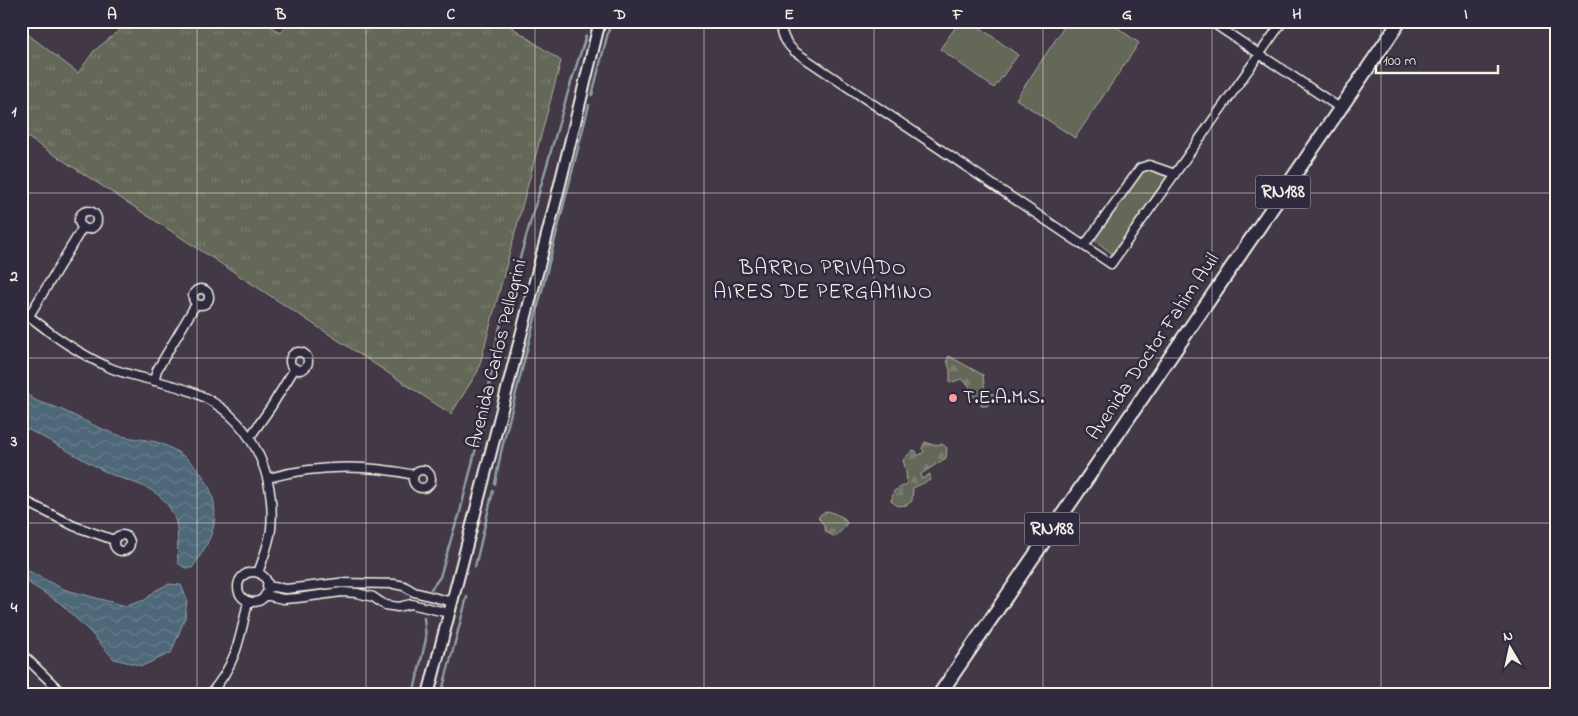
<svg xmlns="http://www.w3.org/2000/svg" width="1578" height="716" font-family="'Indie Flower',sans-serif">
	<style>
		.grass { fill: url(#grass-tufts); stroke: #acaca0 }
		.forest { fill: url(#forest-firs); stroke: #acaca0 }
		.park { fill: #646758; stroke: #acaca0 }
		.water { fill: url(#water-waves); stroke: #909ea5 }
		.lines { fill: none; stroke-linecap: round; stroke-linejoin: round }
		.stream { stroke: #909ea5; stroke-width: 2.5 }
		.minor-casing { stroke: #f4f1e8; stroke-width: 11 }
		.secondary-casing { stroke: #f4f1e8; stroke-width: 14 }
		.trunk-casing { stroke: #f4f1e8; stroke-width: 16 }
		.minor { stroke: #2f2a3d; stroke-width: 8 }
		.secondary { stroke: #2f2a3d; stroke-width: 10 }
		.trunk { stroke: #2f2a3d; stroke-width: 12 }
		.grid { fill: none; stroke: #f4f1e8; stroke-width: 1; stroke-opacity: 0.55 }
		.poi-dot { fill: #ff9aa2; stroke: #2f2a3d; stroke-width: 2 }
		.labels { text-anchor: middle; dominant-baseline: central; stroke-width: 5; stroke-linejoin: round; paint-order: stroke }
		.shield { fill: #2f2a3d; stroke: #b9b5b5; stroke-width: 1 }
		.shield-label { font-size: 19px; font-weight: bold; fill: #f4f1e8 }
		.street-label { font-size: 20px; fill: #f4f1e8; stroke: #2f2a3d }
		.poi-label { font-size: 20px; fill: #f4f1e8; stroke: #2f2a3d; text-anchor: start }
		.neighbourhood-label { font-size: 21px; letter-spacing: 1px; fill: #f4f1e8; stroke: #2f2a3d }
		.neatline { fill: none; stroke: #f4f1e8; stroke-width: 2 }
		.grid-label { font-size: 16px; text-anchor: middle; font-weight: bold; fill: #f4f1e8 }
	</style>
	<defs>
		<pattern id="grass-tufts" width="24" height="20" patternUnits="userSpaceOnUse" patternTransform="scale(1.25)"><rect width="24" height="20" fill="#646758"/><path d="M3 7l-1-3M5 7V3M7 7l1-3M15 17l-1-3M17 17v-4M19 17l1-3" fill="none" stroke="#7b7d70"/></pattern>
		<pattern id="forest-firs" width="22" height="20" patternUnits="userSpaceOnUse" patternTransform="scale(1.25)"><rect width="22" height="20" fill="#646758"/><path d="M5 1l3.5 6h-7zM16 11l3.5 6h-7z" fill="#7b7d70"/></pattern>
		<pattern id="water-waves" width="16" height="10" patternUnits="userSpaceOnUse" patternTransform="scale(1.25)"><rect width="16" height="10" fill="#4e6778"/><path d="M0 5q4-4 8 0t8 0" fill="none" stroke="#687d8b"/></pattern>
	</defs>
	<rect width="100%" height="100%" fill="#423846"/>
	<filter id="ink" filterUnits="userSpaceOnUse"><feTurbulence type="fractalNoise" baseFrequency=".02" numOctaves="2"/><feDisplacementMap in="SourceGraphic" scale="10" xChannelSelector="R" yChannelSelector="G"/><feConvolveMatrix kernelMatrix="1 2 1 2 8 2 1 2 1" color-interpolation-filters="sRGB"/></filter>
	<g filter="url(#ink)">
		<path class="grass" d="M131,21H263L281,33L290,21H503L561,61L478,371L451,414L21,133V29L78,73L94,51Z"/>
		<path class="forest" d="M949,356L983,375L985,393L994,394V397L987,406H981L982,399C972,395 970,398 969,385L961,379L950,383V370L947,360Z
			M925,442L933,445L942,444L947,448L946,458L921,474L922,479L930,474V480L913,488L912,501L906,505L898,506L891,501L894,491L907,484L906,471L903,460L913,450L916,451L918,456L924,452L922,448Z
			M829,511L844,518L847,523L842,530L835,537L826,532L824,525L818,518L821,514Z"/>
		<path class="park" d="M960,21H971L1018,55L994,88L940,49Z
			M1068,21H1108L1139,43L1075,138L1016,99Z
			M1148,169L1168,177L1113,254L1094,240L1141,171Z"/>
		<path class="water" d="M21,390C26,393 31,398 37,401C43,404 52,405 58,408C80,418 99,429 121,436C134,439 150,439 162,444C194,457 220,487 214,524C211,540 201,555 192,568H185L178,563C176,539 182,525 167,504C152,484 126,482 106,472C78,457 50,440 21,426Z
			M21,567L63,589L126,606L145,600L156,590L169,584L181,585L187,600L185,618L171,653L142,666L114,659L91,633L60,603L21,578Z"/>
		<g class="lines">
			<path class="stream" d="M587,26L589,21
				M592,95L611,21
				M481,433L498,334L568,92L586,36
				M495,484L501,452L589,105
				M475,567L493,491
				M431,589L440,577L454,529L459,516L478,440
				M413,695L426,639L424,618
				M441,695L467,597"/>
			<g class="minor-casing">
				<path id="minor" d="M781,21C781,34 785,42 794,51L1111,264L1283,21
					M1163,21L1165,23L1166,21
					M1210,21L1340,108
					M79 220a9 9 0 1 1 18 0a9 9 0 1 1-18 0Z
					M1084,246L1140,168L1149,165L1175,174
					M193 297a8 8 0 1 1 16 0a8 8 0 1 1-16 0Z
					M21,311C32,318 42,326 52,334C69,346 89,358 108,367C136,379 167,381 195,393C250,416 276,472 271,529C269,544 263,559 258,573
					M29,316L83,227
					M290 361a9 9 0 1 1 18 0a9 9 0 1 1-18 0Z
					M154,381L157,370L196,304
					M250,437L271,407L295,368
					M413 479a9 9 0 1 1 18 0a9 9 0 1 1-18 0Z
					M268,478C317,465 364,464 414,475
					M21,499L74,526L114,540
					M21,518L30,504
					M114 543a8 8 0 1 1 16 0a8 8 0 1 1-16 0Z
					M238 587a15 15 0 1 1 30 0a15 15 0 1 1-30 0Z
					M267,586L286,589L339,583L394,584L404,586L414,592L452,602
					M265,595L283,599L297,598L342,592L357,593L373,597L385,605L398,607L411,604L449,613
					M21,653L64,695
					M209,695C236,665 240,639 248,601
					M359,695L363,693L370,695"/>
			</g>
			<g class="secondary-casing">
				<path id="secondary" d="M428,695L556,200L600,21"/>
			</g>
			<g class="trunk-casing">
				<path id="trunk" d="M939,695L1400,21"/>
			</g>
			<use href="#minor" class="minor"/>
			<use href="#secondary" class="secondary"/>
			<use href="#trunk" class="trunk"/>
		</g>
	</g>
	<path class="grid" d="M197,21V695M366,21V695M535,21V695M704,21V695M874,21V695M1043,21V695M1212,21V695M1381,21V695M21,193H1557M21,358H1557M21,523H1557"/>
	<circle class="poi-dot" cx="953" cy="398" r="5"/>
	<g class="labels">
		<g class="shield">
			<rect x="1255.5" y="175.5" width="55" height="33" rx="4"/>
			<rect x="1024.5" y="512.5" width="55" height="33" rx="4"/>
		</g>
		<g class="shield-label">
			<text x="1283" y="192">RN188</text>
			<text x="1052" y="529">RN188</text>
		</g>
		<g class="street-label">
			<text transform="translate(1154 347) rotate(-56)">Avenida Doctor Fahim Auil</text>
			<text transform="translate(498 354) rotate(-76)">Avenida Carlos Pellegrini</text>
		</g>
		<g class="poi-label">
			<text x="963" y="398">T.E.A.M.S.</text>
		</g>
		<g class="neighbourhood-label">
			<text x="823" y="269">BARRIO PRIVADO<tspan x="823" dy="24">AIRES DE PERGAMINO</tspan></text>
		</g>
	</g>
	<rect width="1578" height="716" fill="none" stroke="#2f2a3d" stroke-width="55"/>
	<g transform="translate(1510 648) rotate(351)" stroke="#2f2a3d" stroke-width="4" paint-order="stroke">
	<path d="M0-4L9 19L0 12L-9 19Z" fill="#f4f1e8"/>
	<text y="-8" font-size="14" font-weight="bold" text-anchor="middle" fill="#f4f1e8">N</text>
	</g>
	<path d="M1376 65v8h122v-8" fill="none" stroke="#f4f1e8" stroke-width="2.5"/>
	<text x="1383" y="65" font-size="15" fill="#f4f1e8" stroke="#2f2a3d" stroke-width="4" paint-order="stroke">100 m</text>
	<rect x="28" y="28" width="1522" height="660" class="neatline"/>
	<g class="grid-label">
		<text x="112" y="19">A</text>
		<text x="281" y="19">B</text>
		<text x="451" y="19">C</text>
		<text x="620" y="19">D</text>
		<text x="789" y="19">E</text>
		<text x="958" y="19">F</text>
		<text x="1127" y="19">G</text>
		<text x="1297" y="19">H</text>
		<text x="1466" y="19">I</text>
		<text x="14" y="116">1</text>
		<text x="14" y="281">2</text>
		<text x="14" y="446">3</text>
		<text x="14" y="612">4</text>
	</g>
</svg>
